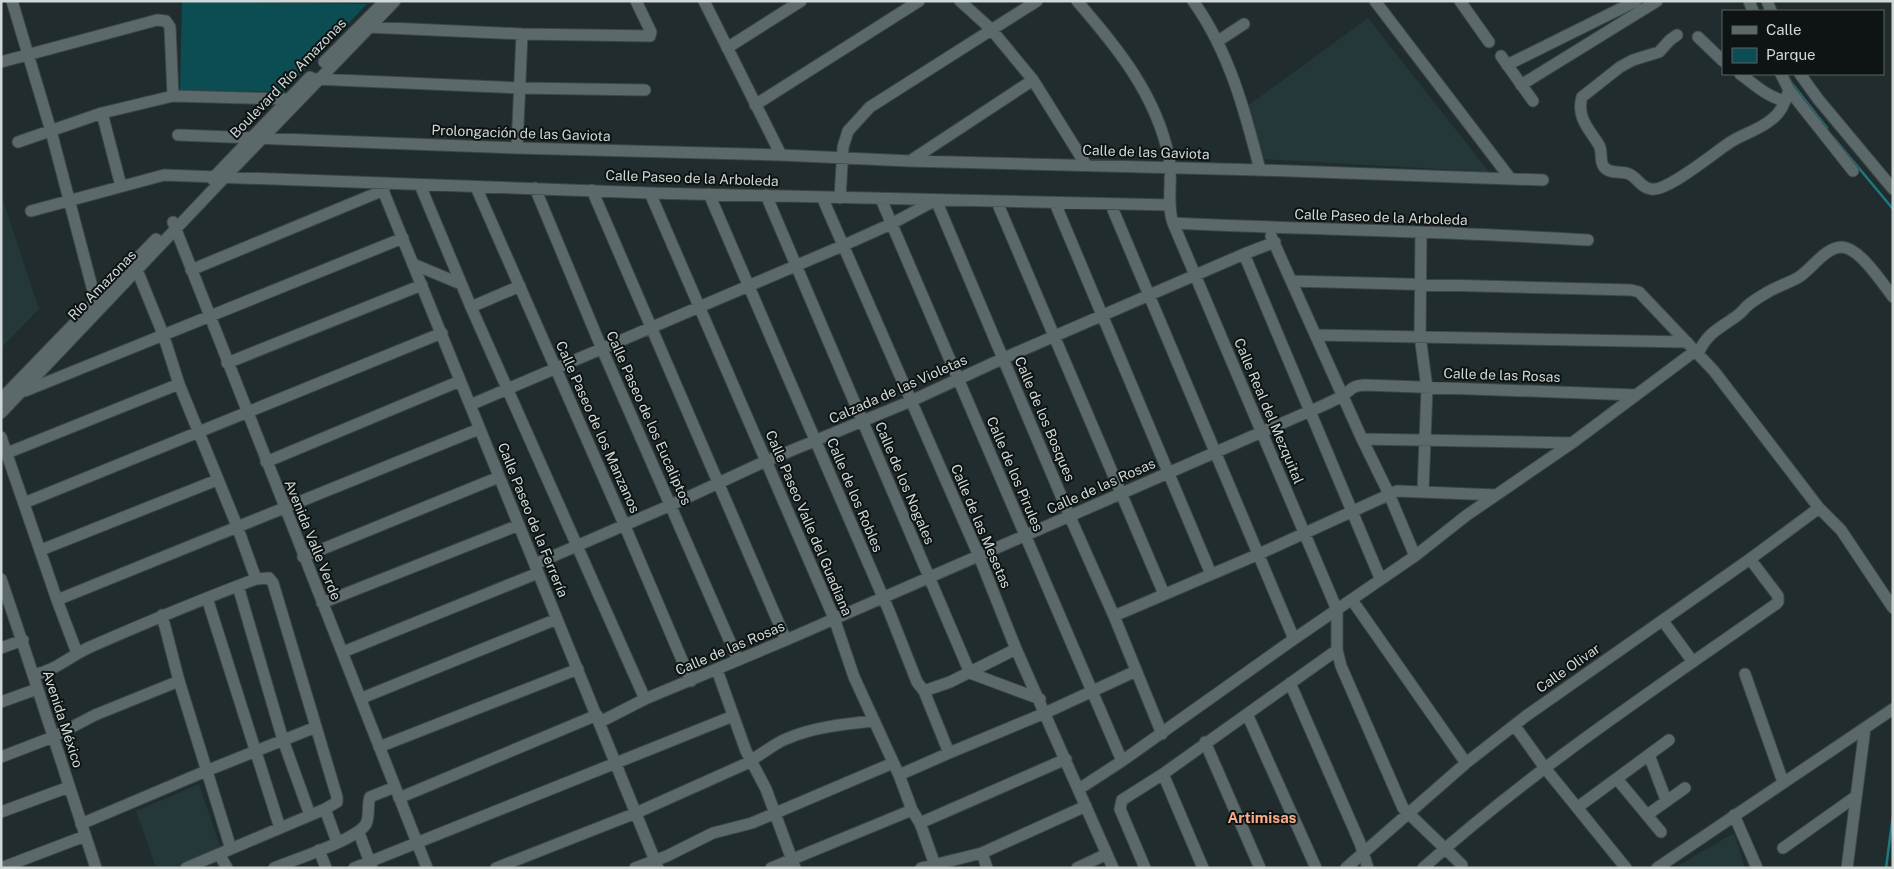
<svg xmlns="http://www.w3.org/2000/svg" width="1894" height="869" font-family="'Public Sans',sans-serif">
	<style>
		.built { fill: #243739 }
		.green { fill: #0b4d53 }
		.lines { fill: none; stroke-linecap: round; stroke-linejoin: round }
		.stream { stroke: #1b7981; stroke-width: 2.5 }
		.minor-casing { stroke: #3d4748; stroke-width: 13 }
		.minor { stroke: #5c696a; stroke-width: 11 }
		.labels { text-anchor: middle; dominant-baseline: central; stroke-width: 4; stroke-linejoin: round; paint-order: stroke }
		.street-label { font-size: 14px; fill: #d0d8d8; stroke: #0e1313 }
		.neighbourhood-label { font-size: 15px; font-weight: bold; fill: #f7ad89; stroke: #0e1313 }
	</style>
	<rect width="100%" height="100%" fill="#202c2d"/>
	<path class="built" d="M1368,18L1489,172L1263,159L1246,107Z
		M1,194L39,309L1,348Z
		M199,784L221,849L175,868H156L136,811Z
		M1734,833L1745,868H1681L1679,865Z"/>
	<path class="green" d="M182,1L367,4L283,92L180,90Z"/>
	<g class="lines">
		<path class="stream" d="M1790,81L1827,128
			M1833,137L1893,209
			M1886,868L1893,815"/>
		<g class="minor-casing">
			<path id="minor" d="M12,1L51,131L97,306
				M704,1L781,155
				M960,1L991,29L1033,80L1086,165
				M1077,1C1117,47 1157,96 1169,158C1173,179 1166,203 1173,223L1337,610V650L1341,666L1403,808L1462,865
				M1193,1C1229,51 1245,111 1260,170
				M1375,1L1510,178
				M1460,1L1489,42
				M1749,1L1753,11
				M1767,1L1771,11
				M367,27L522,34L650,36L651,32L636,1
				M1677,35L1670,40L1659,52L1633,60L1620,67L1582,97C1576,117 1589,129 1599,145C1603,152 1599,161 1604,167C1609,174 1622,171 1629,174C1637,177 1641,188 1651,189C1667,192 1714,153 1729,143C1742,134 1760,130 1772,119C1782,112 1785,101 1789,90
				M1698,37L1723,61
				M1218,41L1244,24
				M727,48L801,1
				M1501,56L1533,101
				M1,62L157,20L166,21L170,27L173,96
				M324,62L382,4
				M1507,65L1636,1
				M1740,74C1754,84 1767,97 1785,101
				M1781,74L1789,90L1853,171
				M1800,74L1818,99L1893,189
				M315,79L520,88L645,90
				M1521,85L1657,1
				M755,105L919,1
				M102,113L121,186
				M178,135L517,148L781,155L910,161L1260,170L1543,180
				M18,142L102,113L173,96L287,99
				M517,148L522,34
				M910,161L1033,80
				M212,179L310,77
				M380,183L658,868
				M420,185L471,307L645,699
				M476,187L624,524L691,681
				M535,188L602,349L738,660
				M592,190L786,640
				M650,193L834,618L854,677L899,775L912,810L920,823L936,868
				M709,194L889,611L917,682L924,691L949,753
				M766,195L970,673L1040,699
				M822,197L979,556L1016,649L1113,868
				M840,198L843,147L848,131L870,107L1037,1
				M881,199L1122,761
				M997,202L1164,594
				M1055,203L1211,574
				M1111,205L1294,639
				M31,211L164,175L650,193L1170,205
				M173,222L427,868
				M1173,223C1311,230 1450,231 1588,240
				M1421,233L1420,336L1427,388L1423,491
				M1271,236L1362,439L1389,494L1415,556
				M1244,254L1380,578
				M413,264L461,284
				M137,270L163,334L179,384L237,526L256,579
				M191,270L384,190
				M1291,281L1631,290L1639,292L1714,371L1819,508L1841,530L1893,608
				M471,307L520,286
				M1316,335L1687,342
				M1698,354C1707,332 1721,328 1738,315C1741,313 1743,310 1746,307C1752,301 1761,296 1768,292C1778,286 1789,283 1799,277C1812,269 1825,247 1842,247C1860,248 1883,284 1893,297
				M227,363L422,285
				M25,391L403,238
				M1,399L156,239
				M470,405L842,246L891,224L936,200L1070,517L1114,616L1162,734
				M1,413L225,177L395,1
				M1,437L57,600L77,653
				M1362,439L1572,443
				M7,453L179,384
				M266,462L460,381
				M24,503L442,333
				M41,550L217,480
				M303,557L499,477
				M535,564L671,505L766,461L911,401L1004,358L1244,254L1275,242
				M1,579C34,675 64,771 96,868
				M238,586L283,740L310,815
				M207,598L280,828
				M57,600L479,429
				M1352,600L1466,763
				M322,603L519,525
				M162,615L179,681L231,849
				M1114,616L1259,554L1397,491L1496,495
				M1663,621L1693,662
				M1,648L23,640
				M343,652L538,573
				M717,670L746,751L766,789L795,868
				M1745,674L1783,782
				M33,675C55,671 70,656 90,647C145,623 200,600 256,579L269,578L273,583L337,797V802L325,809L186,868
				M1290,683L1360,843L1368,868
				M924,691L950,682L1016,649
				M362,698L557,619
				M1,702L37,689
				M1247,714L1316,868
				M600,722L645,699L786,640L1310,411C1320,407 1331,402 1340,397C1352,391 1349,386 1365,385L1636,395
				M1515,726L1545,768L1626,868
				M1205,742L1260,868
				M379,747L578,669
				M1649,755L1666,800
				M1,757L53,737L95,715L179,681
				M1163,774L1203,868
				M899,775L949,753L1045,713L1136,671
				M1617,779L1661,832
				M1079,789L1122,761L1294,639L1415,556L1467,515L1572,443L1695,351
				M399,798L597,715
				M1578,807L1669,740
				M325,809L337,842
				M1,812L69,787
				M1647,815L1685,788
				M1734,815L1757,868
				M920,823L1066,759
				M81,824L206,771L316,727
				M359,833L372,868
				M1783,848L1855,797
				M319,850L326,868
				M982,853L987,868
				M219,854L227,868
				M1,868L85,836
				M274,868C293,860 356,840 366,824C370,816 367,805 370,797L395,787
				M354,868L733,716
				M496,868L636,813L752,761L756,757C766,751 776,743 786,739C813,727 845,724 874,721
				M635,868L667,856L713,833L752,823L893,763
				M771,868L912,810
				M921,868L982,853L1086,806
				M1077,868L1107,854
				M1145,868L1120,809L1122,800L1163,774L1337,650
				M1346,868L1466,763L1526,716L1750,559L1819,508
				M1423,868C1532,770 1656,688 1776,604L1778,602V596L1750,559
				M1657,868L1893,709
				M1847,868L1865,728"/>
		</g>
		<use href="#minor" class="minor"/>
	</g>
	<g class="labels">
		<g class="street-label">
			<text transform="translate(288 78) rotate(-46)">Boulevard Río Amazonas</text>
			<text transform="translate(521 133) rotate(2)">Prolongación de las Gaviota</text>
			<text transform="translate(1146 152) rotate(2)">Calle de las Gaviota</text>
			<text transform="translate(692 178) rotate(2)">Calle Paseo de la Arboleda</text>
			<text transform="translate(1381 217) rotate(2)">Calle Paseo de la Arboleda</text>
			<text transform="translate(102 285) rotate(-46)">Río Amazonas</text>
			<text transform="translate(1502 375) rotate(2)">Calle de las Rosas</text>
			<text transform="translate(898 389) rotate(-24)">Calzada de las Violetas</text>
			<text transform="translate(1269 411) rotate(67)">Calle Real del Mezquital</text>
			<text transform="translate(649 418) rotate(66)">Calle Paseo de los Eucaliptos</text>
			<text transform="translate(1045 419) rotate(67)">Calle de los Bosques</text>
			<text transform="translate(598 427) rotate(66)">Calle Paseo de los Manzanos</text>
			<text transform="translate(1015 474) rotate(67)">Calle de los Pirules</text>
			<text transform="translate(905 483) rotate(67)">Calle de los Nogales</text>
			<text transform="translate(1101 486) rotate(-24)">Calle de las Rosas</text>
			<text transform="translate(855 495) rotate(67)">Calle de los Robles</text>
			<text transform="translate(533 520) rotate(68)">Calle Paseo de la Ferrería</text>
			<text transform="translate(809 523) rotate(67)">Calle Paseo Valle del Guadiana</text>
			<text transform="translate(981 526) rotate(67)">Calle de las Mesetas</text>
			<text transform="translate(313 540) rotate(68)">Avenida Valle Verde</text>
			<text transform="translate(730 648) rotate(-23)">Calle de las Rosas</text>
			<text transform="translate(1568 668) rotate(-35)">Calle Olivar</text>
			<text transform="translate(63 719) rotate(72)">Avenida México</text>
		</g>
		<g class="neighbourhood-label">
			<text x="1262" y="817">Artimisas</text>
		</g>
	</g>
	<rect width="1894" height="869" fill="none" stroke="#d0d8d8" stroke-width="5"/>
	<rect x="1722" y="10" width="162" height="65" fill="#0e1313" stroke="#5c6262"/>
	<rect x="1732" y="26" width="25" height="8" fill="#5c696a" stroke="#5c6262"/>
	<text x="1766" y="35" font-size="15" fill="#d0d8d8">Calle</text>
	<rect x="1732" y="48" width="25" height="15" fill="#0b4d53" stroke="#5c6262"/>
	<text x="1766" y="60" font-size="15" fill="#d0d8d8">Parque</text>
</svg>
